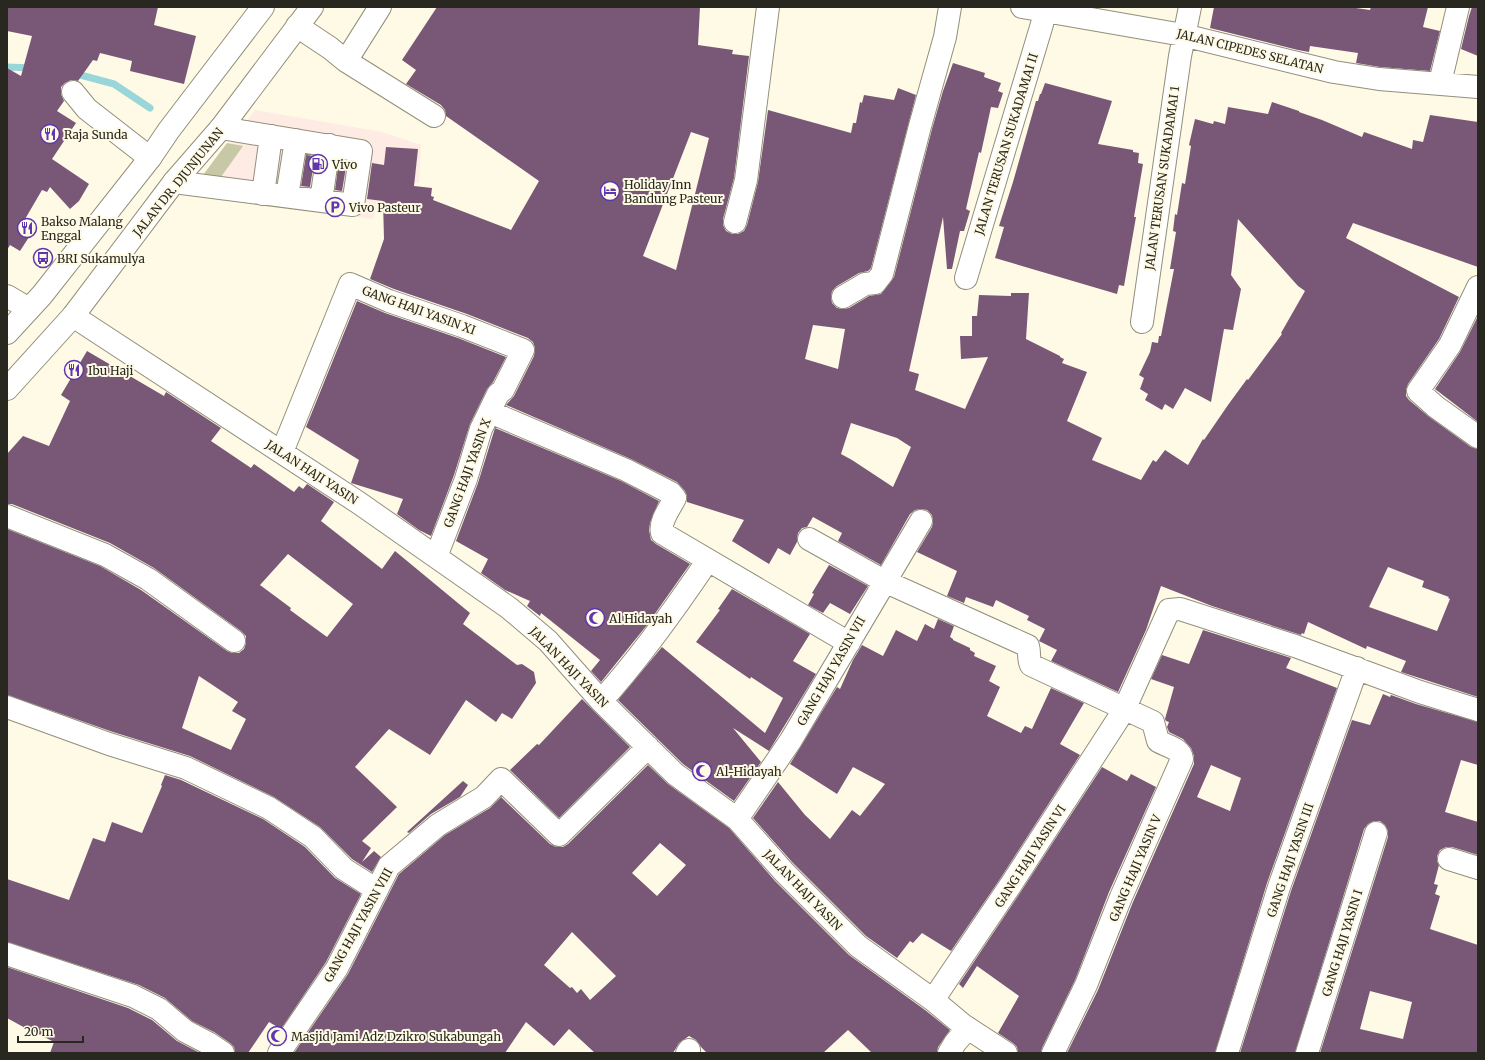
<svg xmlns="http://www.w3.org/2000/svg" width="1485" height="1060" font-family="Merriweather,serif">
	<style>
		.commercial { fill: #feebe3 }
		.green { fill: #c7c9a6 }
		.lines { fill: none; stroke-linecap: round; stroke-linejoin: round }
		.stream { stroke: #98d6da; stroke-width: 7 }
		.building { fill: #795877; fill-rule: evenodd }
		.minor-casing { stroke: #928f7b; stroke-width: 24 }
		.highway-casing { stroke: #928f7b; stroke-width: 24 }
		.minor { stroke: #fff; stroke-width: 22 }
		.highway { stroke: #fff; stroke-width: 22 }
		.labels { text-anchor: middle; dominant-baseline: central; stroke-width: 4; stroke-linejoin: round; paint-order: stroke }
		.street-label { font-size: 12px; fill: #292820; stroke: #fefae5 }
		.poi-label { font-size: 12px; fill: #292820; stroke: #fefae5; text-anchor: start }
	</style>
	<rect width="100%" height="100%" fill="#fefae5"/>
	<path class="commercial" d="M255,110L382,132L421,145L419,183H384L373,219L193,196Z"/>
	<path class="green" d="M227,143L243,146L221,177L203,175Z"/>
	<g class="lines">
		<path class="stream" d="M7,67L33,68
			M73,73L114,84L150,108"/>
	</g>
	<path class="building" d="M7,7H158L154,25L196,36L184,84L130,71L132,61L100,53L97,61L93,60L78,81L71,80L65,83L61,87V94L64,101L57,111L76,123L52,159L89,184L79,201L70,209L50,187L47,192L42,190L21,226L31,234L20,251L10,245L7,250V68L21,76L32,36L7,31Z
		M437,7H700L698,45L733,50L732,54L749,56L734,178L723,219V225L726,231L732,234H738L744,231L747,225L758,182L768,110L851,133L853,123H856L860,102L862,103L864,95L894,100L898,88L916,95L871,268L868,271L859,273L837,286L832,291L831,297L832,303L837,308L843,309L849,308L869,296L881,294L894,277L932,129L943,91L953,63L985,73L984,77L1001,83L998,91L1003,93L998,108L991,107L981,153L979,152L968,200L966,209L970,211L964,231H960L952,269H947L943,217L909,371L919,374L915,390L965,409L988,357L961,359L960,336H972V316H977L979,295L1011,296V293H1029L1026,339L1060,356V357L1064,359L1062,363L1087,372L1067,421L1102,438L1092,460L1141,480L1153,460L1156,462L1165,450L1188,465L1203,439L1204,440L1228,405L1247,379L1248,380L1282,334L1281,333L1305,291L1298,286L1238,219L1231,275L1241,289L1233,330L1224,329L1211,402L1185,388L1173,409L1165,404L1162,410L1145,400L1148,394L1140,389L1144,378L1139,375L1150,352L1152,342L1158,343L1159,336H1161L1174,269H1170L1176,232L1173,231L1175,214L1177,215L1182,183L1185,184L1191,146L1189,145L1195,119L1213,124L1214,121L1225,124L1228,107L1268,114L1272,102L1299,111V112L1322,120L1362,137L1364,132L1412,149L1413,140L1423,142L1430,115L1478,122V267L1353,223L1346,238L1459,297L1439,339L1408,384L1406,390V396L1409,400L1428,416L1471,447L1478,449V697L1401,672L1406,661L1367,646L1366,649L1308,622L1304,634L1302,633L1301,635L1212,606L1161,586L1146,630L1118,692L1051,661L1057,650L1039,641L1045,629L1027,620L1029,616L996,600L993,607L966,597L964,603L947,596L957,571L917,552L932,527L933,522L932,515L927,510L921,509L915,510L910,514L881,565L838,541L842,533L813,517L807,527L802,528L798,533L797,539V542L790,555L778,548L769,564L732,541L744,520L687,502V496L685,491L677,482L631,459L506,405L514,396L534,356L535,348L533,342L528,338L467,314L394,289L370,279L384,239L383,201L367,199L372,163L384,165L386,147L418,149L414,186L432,188L431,196L434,197L433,200L511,230L539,181L446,116L445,110L441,105L406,84L416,70L402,60ZM691,132L709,138L676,270L643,256ZM813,325L845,329L838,369L805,359ZM851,423L897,438L911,447L893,487L852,460L841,454ZM1388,567L1424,581L1422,587L1449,597L1448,598L1450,599L1437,631L1369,607Z
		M1214,7H1349L1370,10L1371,7H1428L1423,27L1440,31L1430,71L1380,67L1356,63L1358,53L1310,46L1309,52L1298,50L1210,28Z
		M1472,7H1478V56L1461,49L1469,16Z
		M1045,83L1112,101L1098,144L1133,150V152L1139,153L1138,163L1143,164L1134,217H1136L1124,286L1119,285L1117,294L995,258L1004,227L999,226L1013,182L1036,101H1038L1040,94H1041Z
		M306,155L315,156L310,187L301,186Z
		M339,160L347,161L342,191L335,190Z
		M357,301L385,313L458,338L506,357L493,382L487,389L470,424L454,475L431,536L419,530L397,514L403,499L351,483L359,460L306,427Z
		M1478,316V422L1435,389L1460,352Z
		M87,351L164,396L166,392L221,428L211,441L251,468L254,464L294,492L299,486L303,489L307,484L334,502L321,521L382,569L395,551L470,613L463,624L517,665L522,664L534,672L536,683L512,719L502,713L496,722L466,700L430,755L389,729L355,767L397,807L362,841L371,848L362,862L374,851L381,857L372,872L352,859L320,827L274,797L190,756L113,732L7,695V529L100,566L141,590L227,651L232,653H239L244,649L246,643V636L241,631L154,568L110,543L12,504H7V454L23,436L49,446L70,401L61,395ZM288,554L353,604L327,637L290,610L291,608L260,585ZM199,676L238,702L232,711L246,719L231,750L182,728Z
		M495,428L621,481L659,501L650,523L649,530L651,540L656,544L690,564L647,625L601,682L591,671L600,660L541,613L540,616L527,606L530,601L505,590L481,573L488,559L456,541L478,483Z
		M829,565L868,586L850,614L830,603L823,613L808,605L814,594L812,593Z
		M732,589L810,634L793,661L816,674L769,751L733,728L761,762L734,801L683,764L618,700L662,647L765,733L783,698L751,677L750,679L696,642L720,610L718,609Z
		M938,619L954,626L950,637L953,639V640L970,648V650L975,653L974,656L996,666L989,681L1000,687L987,716L1021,733L1025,726L1032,729L1051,688L1084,703L1060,744L1080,755L1000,879L951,951L922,933L913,943L910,941L897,958L866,936L793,863L753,818L778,782L805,815L830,839L852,810L860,816L885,784L853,767L837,794L790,764L837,687L840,689L853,660L862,645L883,656L896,630L917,641L925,624L934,629Z
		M1203,630L1291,658L1286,668L1337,688L1267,883L1215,1053H1067L1098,990L1133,902L1194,764V756L1191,748L1183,739L1169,732L1167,727L1169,722L1166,721L1165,719L1174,687L1151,679L1162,655L1189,664ZM1211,765L1241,778L1230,811L1197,797Z
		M1383,694L1390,697L1391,695L1416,704L1478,722V765L1461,760L1445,812L1478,822V855L1452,847H1446L1440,850L1437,856V861L1439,865L1434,884L1438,885L1435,894L1440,896L1430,929L1478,945V1053H1320L1388,837V831L1385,825L1380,821H1374L1368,824L1364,829L1295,1053H1240L1291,891L1352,720L1370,725ZM1370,991L1412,1002L1403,1039L1360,1029Z
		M582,699L630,747L559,818L510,770L537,744L539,745Z
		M648,765L668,784L729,828L775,881L849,955L925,1010L950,1030L938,1047L937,1053H872L848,1030L823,1053H707L701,1047L696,1040L689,1036L679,1043L673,1053H595L569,1029L554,1046L526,1022L505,1053H294L348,974L399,874L445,835L490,808L501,797L550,844L556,847H563L568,844ZM660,843L686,865L657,896L632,873ZM572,932L616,976L590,1000L581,989L577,993L572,987L570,988L544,965Z
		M1102,767L1127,781L1131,774L1156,787L1109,892L1075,980L1042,1048L1041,1053H1018L1017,1047L1013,1043L998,1033L1019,996L977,966L963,988L959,984L1020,893Z
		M165,775L181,780L263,819L305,847L335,878L361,894L326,962L281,1029L269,1022L248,1053H235L234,1047L230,1043L214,1032L192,1021L165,998L139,985L7,942V879L69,900L93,838L105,842L112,822L142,833L162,786L161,785Z
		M463,781L468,785L460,797L431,814L409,833L407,832Z
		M7,967L128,1008L152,1020L177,1041L200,1053H50L54,1042L27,1028V1029L7,1018Z"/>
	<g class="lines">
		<g class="minor-casing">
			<path id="minor" d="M1022,7L1183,35L1334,72L1379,79L1478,87
				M297,26L330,48L346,61L434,116
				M346,61L380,7
				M1440,83L1458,7
				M73,92L87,109L150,158
				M174,182L353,205L361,151L221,128
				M263,194L271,136
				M287,196L296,140
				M321,201L329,145
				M735,222L746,180L768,7
				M966,278L1042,24L1045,10
				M1478,287L1450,345L1418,391L1436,407L1478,437
				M7,296L29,309
				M843,297L865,284L875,283L882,274L920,126L945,37L950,7
				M73,316L359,503L509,608L548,641L601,701L675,774L737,819L784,872L858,946L933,1000L963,1025L1006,1053
				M1142,322L1180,56L1190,7
				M490,412L626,470L671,493L675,498C670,508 659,522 662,533L849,643
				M282,452L350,284L389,301L462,326L523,350L503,390L498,394L481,429L466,479L436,557
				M7,516L105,555L148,579L234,641
				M809,539L884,581L1028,646C1030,653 1028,659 1031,665L1153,722L1158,741C1166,746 1181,748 1182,759L1121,897L1086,985L1053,1053
				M601,701C641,657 675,609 708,560
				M7,707L109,744L186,768L269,808L313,837L344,869L377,890
				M737,819L791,740L921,521
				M1449,859L1478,868
				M7,954L133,996L159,1009L185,1031L208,1043L223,1053
				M933,1000L1010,886L1124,710L1169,610L1180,609L1295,646L1420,692L1478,710
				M279,1053L337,968L389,866L438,825L484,797L501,779L559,835L648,747
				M687,1053L689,1050
				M949,1053L955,1043L968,1028
				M1227,1053L1279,887L1357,668
				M1307,1053L1376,833"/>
		</g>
		<g class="highway-casing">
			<path id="highway" d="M7,333L42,295L150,158L169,130L263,7
				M7,389L73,316L174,182L221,128L312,7"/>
		</g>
		<use href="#minor" class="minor"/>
		<use href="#highway" class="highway"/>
	</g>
	<defs>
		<g id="restaurant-ring" transform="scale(1)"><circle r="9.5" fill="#fefae5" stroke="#5e36ae" stroke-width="1.5"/><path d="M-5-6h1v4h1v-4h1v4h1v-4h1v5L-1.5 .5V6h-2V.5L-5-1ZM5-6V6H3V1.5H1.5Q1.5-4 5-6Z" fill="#5e36ae"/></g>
		<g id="fuel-ring" transform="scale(1)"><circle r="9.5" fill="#fefae5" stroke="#5e36ae" stroke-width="1.5"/><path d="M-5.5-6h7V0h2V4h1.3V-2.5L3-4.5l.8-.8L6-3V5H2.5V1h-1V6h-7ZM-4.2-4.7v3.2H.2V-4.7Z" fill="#5e36ae"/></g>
		<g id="hotel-ring" transform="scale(1)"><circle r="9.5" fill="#fefae5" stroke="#5e36ae" stroke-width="1.5"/><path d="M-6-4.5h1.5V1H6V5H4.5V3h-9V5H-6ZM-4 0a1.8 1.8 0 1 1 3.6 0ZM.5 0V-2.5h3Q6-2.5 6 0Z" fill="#5e36ae"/></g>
		<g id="parking-ring" transform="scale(1)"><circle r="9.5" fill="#fefae5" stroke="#5e36ae" stroke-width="1.5"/><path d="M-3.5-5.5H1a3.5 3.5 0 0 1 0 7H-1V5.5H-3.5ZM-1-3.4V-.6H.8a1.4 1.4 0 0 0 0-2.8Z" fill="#5e36ae"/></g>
		<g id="bus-ring" transform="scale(1)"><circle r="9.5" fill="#fefae5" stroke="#5e36ae" stroke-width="1.5"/><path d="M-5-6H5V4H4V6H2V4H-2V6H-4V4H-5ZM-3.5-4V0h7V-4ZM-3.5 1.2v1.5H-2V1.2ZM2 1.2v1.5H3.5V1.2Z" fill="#5e36ae"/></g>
		<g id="mosque-ring" transform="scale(1)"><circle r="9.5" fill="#fefae5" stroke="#5e36ae" stroke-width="1.5"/><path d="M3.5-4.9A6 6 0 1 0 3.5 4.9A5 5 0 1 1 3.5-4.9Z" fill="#5e36ae"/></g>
	</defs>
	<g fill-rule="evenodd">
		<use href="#restaurant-ring" x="50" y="134"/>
		<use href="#fuel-ring" x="318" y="164"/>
		<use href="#hotel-ring" x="610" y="191"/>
		<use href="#parking-ring" x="335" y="207"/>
		<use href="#restaurant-ring" x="27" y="228"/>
		<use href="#bus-ring" x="43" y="258"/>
		<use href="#restaurant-ring" x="74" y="370"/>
		<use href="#mosque-ring" x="595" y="618"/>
		<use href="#mosque-ring" x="702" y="771"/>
		<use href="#mosque-ring" x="277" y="1036"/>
	</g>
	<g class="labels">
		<g class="street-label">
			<text transform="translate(1250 51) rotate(14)">JALAN CIPEDES SELATAN</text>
			<text transform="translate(1006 144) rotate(-73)">JALAN TERUSAN SUKADAMAI II</text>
			<text transform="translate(1162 178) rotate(-82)">JALAN TERUSAN SUKADAMAI 1</text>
			<text transform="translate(178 182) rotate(-51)">JALAN DR. DJUNJUNAN</text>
			<text transform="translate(419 310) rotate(20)">GANG HAJI YASIN XI</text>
			<text transform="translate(312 472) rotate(33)">JALAN HAJI YASIN</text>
			<text transform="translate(467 473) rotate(-70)">GANG HAJI YASIN X</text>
			<text transform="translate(569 667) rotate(46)">JALAN HAJI YASIN</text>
			<text transform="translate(831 671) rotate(-60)">GANG HAJI YASIN VII</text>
			<text transform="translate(1030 856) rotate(-57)">GANG HAJI YASIN VI</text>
			<text transform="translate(1290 860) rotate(-71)">GANG HAJI YASIN III</text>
			<text transform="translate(1135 868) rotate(-67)">GANG HAJI YASIN V</text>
			<text transform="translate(803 890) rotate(46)">JALAN HAJI YASIN</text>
			<text transform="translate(358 925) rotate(-61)">GANG HAJI YASIN VIII</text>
			<text transform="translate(1342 943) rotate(-73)">GANG HAJI YASIN I</text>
		</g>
		<g class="poi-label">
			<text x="64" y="134">Raja Sunda</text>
			<text x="332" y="164">Vivo</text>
			<text x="624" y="184">Holiday Inn<tspan x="624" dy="14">Bandung Pasteur</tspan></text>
			<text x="349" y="207">Vivo Pasteur</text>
			<text x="41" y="221">Bakso Malang<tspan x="41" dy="14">Enggal</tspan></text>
			<text x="57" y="258">BRI Sukamulya</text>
			<text x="88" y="370">Ibu Haji</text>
			<text x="609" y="618">Al Hidayah</text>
			<text x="716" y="771">Al-Hidayah</text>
			<text x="291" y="1036">Masjid Jami Adz Dzikro Sukabungah</text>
		</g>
	</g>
	<rect width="1485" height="1060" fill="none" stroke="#292820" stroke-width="16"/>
	<path d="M18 1036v6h65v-6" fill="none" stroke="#292820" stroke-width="2"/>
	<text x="24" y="1036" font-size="12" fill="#292820" stroke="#fefae5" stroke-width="3" paint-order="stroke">20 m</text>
</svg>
